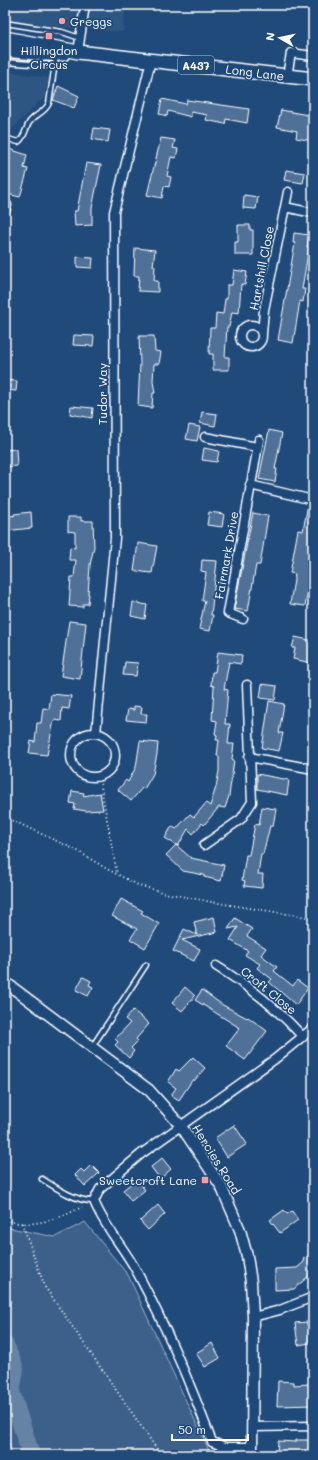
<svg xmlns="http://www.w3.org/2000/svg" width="318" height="1460" font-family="Mali,sans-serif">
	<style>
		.built { fill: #2e5683 }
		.green { fill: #3c618b; stroke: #9eb0c5 }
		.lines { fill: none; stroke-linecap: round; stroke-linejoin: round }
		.river { stroke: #6583a4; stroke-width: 18 }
		.building { fill: #507197; stroke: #fff }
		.service-casing { stroke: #fff; stroke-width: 7 }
		.minor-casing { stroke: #fff; stroke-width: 11 }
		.tertiary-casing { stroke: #fff; stroke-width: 13 }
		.primary-casing { stroke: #fff; stroke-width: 16 }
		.path { stroke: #fff; stroke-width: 2; stroke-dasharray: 1 3; stroke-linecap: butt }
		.service { stroke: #1f4a7a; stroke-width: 4 }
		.minor { stroke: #1f4a7a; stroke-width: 8 }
		.tertiary { stroke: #1f4a7a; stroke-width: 10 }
		.primary { stroke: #1f4a7a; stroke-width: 13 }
		.poi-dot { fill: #ff9aa2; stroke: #1f4a7a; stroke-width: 1.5 }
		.labels { text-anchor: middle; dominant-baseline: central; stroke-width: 3.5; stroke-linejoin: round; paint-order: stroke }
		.shield { fill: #1f4a7a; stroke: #bcc9d7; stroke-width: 1 }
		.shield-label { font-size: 11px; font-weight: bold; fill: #fff }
		.poi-label { font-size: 12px; fill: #fff; stroke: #1f4a7a; text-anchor: start }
		.street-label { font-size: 12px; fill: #fff; stroke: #1f4a7a }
	</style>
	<rect width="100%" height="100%" fill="#1f4a7a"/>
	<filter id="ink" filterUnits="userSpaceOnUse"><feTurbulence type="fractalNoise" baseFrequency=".025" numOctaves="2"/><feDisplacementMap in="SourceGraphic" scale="8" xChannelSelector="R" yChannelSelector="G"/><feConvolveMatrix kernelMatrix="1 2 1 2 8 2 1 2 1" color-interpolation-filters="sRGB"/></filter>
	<g filter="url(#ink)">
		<path class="built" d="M5,5H126L123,32L5,22Z
			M5,71L49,78L44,97L10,131L5,130Z"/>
		<path class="green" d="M85,1222L128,1275L211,1455H13L5,1431V1227L55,1237Z"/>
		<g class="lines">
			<path class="river" d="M5,1345L15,1369L11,1392L31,1455"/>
		</g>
		<path class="building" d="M58,86L79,96L74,108L53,100Z
			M162,99L186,104L187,100L249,109L247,123L226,119L225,124L206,120L207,115L191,112V117L168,111L167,116L159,114Z
			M281,110L313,116V141L296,138L297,131L277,127Z
			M94,128L110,130L108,142L92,139Z
			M161,138L175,140L173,148L178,149L176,158L171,157L167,176L171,177L169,187L164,186L162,198L147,195Z
			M6,148L27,155L24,168L28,169L20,197L7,194L9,188L5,187Z
			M86,163L101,165L92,208V225L75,226L74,211H77Z
			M286,170L305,173L303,183L284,180Z
			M244,195L258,197L256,209L243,208Z
			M238,225H250V230H253V255H235V242H238Z
			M294,233L309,235L307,247H309L302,289H305L303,302L300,301L293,343L278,340L295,243H293Z
			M135,248L155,250L153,266H155L154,281H158V292L138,291L139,276H134Z
			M77,257L93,258L92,268L77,267Z
			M234,270L247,272L245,285L241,284L239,313L232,312L229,327H227L225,357H229V370H213V354H209L210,328H215L216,313L223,314L225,299H227V285H232Z
			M74,335L94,336L93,346L73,345Z
			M139,336H154L155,351L161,352L159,364H154L153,381L155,393H153L152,408L138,406L140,363Z
			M5,380L17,381L16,391L5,390Z
			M71,406L93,408L92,418L70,414Z
			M202,412L217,414L215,426L200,423Z
			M189,425L200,427L197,441L186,439Z
			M269,430L282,433L275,469H277L275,482L259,479Z
			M204,448L219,451L217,462L202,460Z
			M16,449L17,466L5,467V450Z
			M308,504L313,505V536L309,555L313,556V564L305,606L290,604L295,574L290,573L298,530L303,531Z
			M31,512L32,528L5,531V515L14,516V514Z
			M209,512L224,514L222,527L207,525Z
			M253,513L268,516L260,565H256L248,611L234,609Z
			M68,517H81V521H93L94,547L90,565L88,594H89L88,604H83V607L69,606L71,577H74L76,560H69L70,547L75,548V532L68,531Z
			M138,543L157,546L152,573L134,571Z
			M202,560L217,561L211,615H213L210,631L199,629L205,601H202L206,572L201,571Z
			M133,602L147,605L145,619L131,616Z
			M69,621L86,623L80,679L61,676Z
			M295,637L313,641L311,663L293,659L295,648H292Z
			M218,652L242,655L241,664L229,662L224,689L228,690L225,724H230L228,744H234L232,759L234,760L229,796L225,808L219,807L204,825L202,823L193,834L188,829L178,846L165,838L172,826L176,829L190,814L194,817L206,803L210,806L216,787L219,771V756H217L219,740H216L217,735L215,734L217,721L212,720L214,686L211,685L212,672H215Z
			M125,662L138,663L136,676L123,675Z
			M262,684L277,686L275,700L260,698Z
			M51,694L71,696L69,709L62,708L61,721L54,720L47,755L29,753L31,741L35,742L37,723H41L43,708L49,709Z
			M269,701L284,704L279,733H283L279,751L262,748Z
			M134,706L142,707L141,714H147L146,722L126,720L128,709L134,710Z
			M140,741L158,743L157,754L153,774L144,789L142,788L131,801L118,790L126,780L128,782L136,767Z
			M257,774L289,780L287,795L257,789Z
			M72,791L84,793L83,796L100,793L103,810L86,811L74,809L75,804L70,803Z
			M262,807L276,809L273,826H270L263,854H261L258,874H263L262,888L244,886L245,881L242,880L246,855H249L255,824L259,825Z
			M176,845L191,858L224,865L221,881L204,877V875L183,871L166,855Z
			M121,899L143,911L141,913L159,924L145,948L130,939L137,929L112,916Z
			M214,917L217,932L182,940L200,949L194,961L173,951L184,929L197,935L194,922Z
			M235,918L252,929L247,936L266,948L261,955L277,967L274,971L293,986L297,980L308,988L296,1005L269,982L272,979L257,968L260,964L245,955L248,951L230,940L238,927L228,929Z
			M83,977L91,981L89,985L93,987L88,996L76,990Z
			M185,987L195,996L182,1011L172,1003Z
			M202,990L221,1004L247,1018L248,1017L267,1031L245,1060L226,1046L240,1028L195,1000Z
			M133,1010L149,1024L136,1039L138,1041L131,1048L134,1051L129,1058L115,1045L118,1042L115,1039L130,1023L125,1019Z
			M193,1057L205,1068L194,1081L193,1079L179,1100L171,1095L176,1088L168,1082L176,1069L179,1071Z
			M234,1125L247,1144L227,1157L215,1138Z
			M162,1158L171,1169L160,1179L151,1167Z
			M91,1165L99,1173L85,1186L75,1175L81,1169L84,1172Z
			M137,1179L145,1190L131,1201L123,1190Z
			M158,1205L165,1214L148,1230L140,1221Z
			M284,1210L287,1214L292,1211L298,1220L280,1233L270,1220Z
			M313,1253V1275L312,1273L294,1289L275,1290V1269L297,1268L304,1262L303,1259Z
			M307,1322V1325L313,1324V1337H310V1343L298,1345L295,1323Z
			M212,1343L220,1358L205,1367L196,1353Z
			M278,1381L294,1382V1385L309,1384L310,1393L313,1392V1405L277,1406Z
			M296,1440H311V1455H277L278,1441L296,1442Z"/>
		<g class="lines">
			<g class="service-casing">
				<path id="service" d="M5,23L62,32L80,38
					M5,62L55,66
					M5,138L18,142C25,138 25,129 29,123C35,114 45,113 49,103L56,57
					M92,1047L146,965
					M42,1179C56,1188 77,1202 94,1201"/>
			</g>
			<g class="minor-casing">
				<path id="minor" d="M78,52L85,5
					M287,76L291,53L313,56
					M5,205H7L5,211
					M285,207L313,213
					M240 336a11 11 0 1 1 22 0a11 11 0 1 1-22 0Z
					M262,334L264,310L288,192
					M205,437L257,447
					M250,485L313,500
					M243,619L228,613L259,440
					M96,733L115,538L114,212L151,60
					M71 755a22 22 0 1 1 44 0a22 22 0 1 1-44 0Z
					M249,757L313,769
					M204,845L241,819L252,802L247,685
					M216,966C250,987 276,1007 303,1037
					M253,1317L280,1310L313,1297
					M253,1427L313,1426
					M252,1447H225L212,1442C191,1385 166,1327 138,1274C125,1248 104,1227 94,1201L100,1189L141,1154L275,1059L313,1028"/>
			</g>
			<g class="tertiary-casing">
				<path id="tertiary" d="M5,982L149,1090L181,1126L221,1186L240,1230L247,1256L251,1282L253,1317L252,1455"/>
			</g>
			<g class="primary-casing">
				<path id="primary" d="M5,38L78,52L313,79
					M5,50L43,54H63"/>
			</g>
			<path class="path" d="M99,776L117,874
				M5,817L76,850L107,869L138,885L165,893L212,902L313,918
				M5,1220C32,1229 58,1219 82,1207
				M22,1223L45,1287L161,1455"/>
			<use href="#service" class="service"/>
			<use href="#minor" class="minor"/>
			<use href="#tertiary" class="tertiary"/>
			<use href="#primary" class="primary"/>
		</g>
	</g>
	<g class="poi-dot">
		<circle cx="62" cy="21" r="4"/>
		<rect x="45" y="32" width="8" height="8" rx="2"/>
		<rect x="201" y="1176" width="8" height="8" rx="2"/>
	</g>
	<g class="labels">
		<rect class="shield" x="178" y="56" width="36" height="18" rx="3"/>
		<g class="shield-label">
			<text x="196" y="65">A437</text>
		</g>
		<g class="poi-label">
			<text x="70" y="21">Greggs</text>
			<text x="49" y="50" text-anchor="middle">Hillingdon<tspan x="49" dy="14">Circus</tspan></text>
			<text x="197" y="1180" text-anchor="end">Sweetcroft Lane</text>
		</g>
		<g class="street-label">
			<text transform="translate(255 72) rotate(7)">Long Lane</text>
			<text transform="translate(261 268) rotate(-79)">Hartshill Close</text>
			<text transform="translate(102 394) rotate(-90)">Tudor Way</text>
			<text transform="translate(226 555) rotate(-80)">Fairmark Drive</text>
			<text transform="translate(269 990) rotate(39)">Croft Close</text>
			<text transform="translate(217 1159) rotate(58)">Hercies Road</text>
		</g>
	</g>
	<rect width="318" height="1460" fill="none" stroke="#1f4a7a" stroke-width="20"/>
	<rect x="10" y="10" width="298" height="1440" fill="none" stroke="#fff" stroke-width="1.5" filter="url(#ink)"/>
	<g transform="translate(280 38) rotate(279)" stroke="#1f4a7a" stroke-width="3" paint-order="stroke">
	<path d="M0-3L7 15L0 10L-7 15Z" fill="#ffffff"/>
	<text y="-6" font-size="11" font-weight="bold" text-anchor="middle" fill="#ffffff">N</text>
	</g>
	<path d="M172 1434v6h76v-6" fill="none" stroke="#ffffff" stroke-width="2"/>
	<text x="178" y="1434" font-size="12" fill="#ffffff" stroke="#1f4a7a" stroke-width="3" paint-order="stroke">50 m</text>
</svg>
